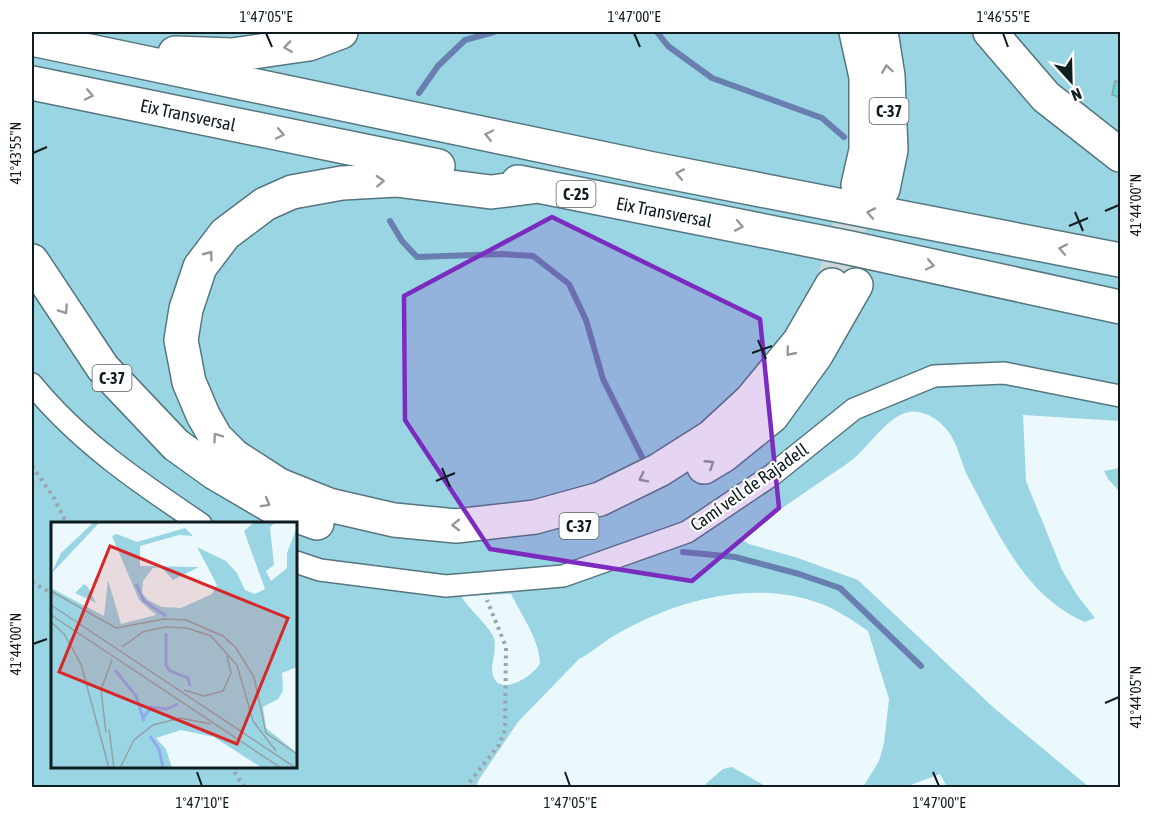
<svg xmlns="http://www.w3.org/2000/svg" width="1152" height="819" font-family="'Asap Condensed',sans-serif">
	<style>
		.green { fill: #9ad5e4; fill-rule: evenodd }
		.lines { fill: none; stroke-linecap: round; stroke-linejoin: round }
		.stream { stroke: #697faf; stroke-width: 6 }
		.building { fill: #6ad7d1; stroke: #82a6a4; stroke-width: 1.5; filter: url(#shadow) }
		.highway-tunnel { stroke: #cad8dc; stroke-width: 33; stroke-dasharray: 33 16; stroke-linecap: butt }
		.street-casing { stroke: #55767f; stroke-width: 24 }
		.highway-casing { stroke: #55767f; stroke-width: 36 }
		.path { stroke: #98a5a9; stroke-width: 4; stroke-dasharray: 3 4.5; stroke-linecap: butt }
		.street { stroke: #fff; stroke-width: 21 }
		.highway { stroke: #fff; stroke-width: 33 }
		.oneway { stroke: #93999b }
		.marked { fill: #7b2cbf; fill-opacity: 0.2; stroke: #7b2cbf; stroke-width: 4.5; stroke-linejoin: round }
		.ticks { fill: none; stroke: #0f1c20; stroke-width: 2 }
		.labels { text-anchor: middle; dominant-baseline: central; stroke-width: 4.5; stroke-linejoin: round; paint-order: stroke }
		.shield { fill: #fff; stroke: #576063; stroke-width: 1.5 }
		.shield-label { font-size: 16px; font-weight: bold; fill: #0f1c20 }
		.street-label { font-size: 18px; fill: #0f1c20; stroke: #fff }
		.inset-river { fill: none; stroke: #8faaec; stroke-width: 3 }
		.inset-road { fill: none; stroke: #93a1a5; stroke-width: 1.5 }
		.view { fill: #d62828; fill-opacity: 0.15; stroke: #d62828; stroke-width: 3 }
		.inset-edge { fill: none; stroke: #0f1c20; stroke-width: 3 }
		.neatline { fill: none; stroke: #0f1c20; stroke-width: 2 }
		.ticks-label { font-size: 15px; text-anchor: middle; fill: #0f1c20 }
	</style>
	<defs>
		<filter id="shadow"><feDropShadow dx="6" dy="4" stdDeviation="0" flood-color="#0004"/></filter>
	</defs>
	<rect width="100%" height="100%" fill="#ebf9fd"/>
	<path class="green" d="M32,32H1120V421L1023,415L1026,481L1062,570L1077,595L1095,618L1085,622C1024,596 998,532 968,477C961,463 958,444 948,431C939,419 920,407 905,413C884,420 867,450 848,463C811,488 775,513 739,538L749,544L798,558L858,580L994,708L1089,787H947L940,774L905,787H863L879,761L884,743L889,699L868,631C852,620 835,608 816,602C750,580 677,600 617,634C604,641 593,652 579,659L518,722L478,781L476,787H32ZM52,524H296V766H52ZM511,594C522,616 539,639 540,663C535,675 502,696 494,678C488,665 499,650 493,636C486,623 469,609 461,596Z
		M1120,468V492L1108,479L1104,471Z
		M732,767L767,787H702L723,769Z"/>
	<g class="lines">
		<path class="stream" d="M657,32L668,46L712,78L822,118L844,137
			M419,93L438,66L465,40L494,32
			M390,221L402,241L417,257L502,254L533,256L569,284L586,320L603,379L643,459
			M683,552L735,557L799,574L840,588L921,666"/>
	</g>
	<path class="building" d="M1115,81L1120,82V97L1112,95Z"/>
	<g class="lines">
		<path class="highway-tunnel" d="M832,285L849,230L858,185"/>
		<g class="street-casing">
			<path id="street" d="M32,384C79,442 140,483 201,524
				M296,562L320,570L446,586L563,576L687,532L772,475L854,409L934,376L1004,373L1120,396"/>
		</g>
		<g class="highway-casing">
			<path id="highway" d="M856,32L866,77V150L858,185
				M881,32L888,76L891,150L883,189
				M990,32L1046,97L1120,155
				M32,39L653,169L1120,260
				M175,53L232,55L309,44L341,32
				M32,83L438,166
				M518,182L850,248L1120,307
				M539,186L491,192L396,180L342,183L292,192L265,204L225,234L200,267L186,309L181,340L189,382L203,415L216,438L234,456L279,485L329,505L394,520L456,526L535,517L600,499L659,470L711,437L751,400L799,342L832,285
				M32,261L103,368L176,445L215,473L273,507L317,523
				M704,467L724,455L772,416L816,355L856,285"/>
		</g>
		<path class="path" d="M32,466L54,498L67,524
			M32,582L52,594
			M230,766L245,788
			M465,788L499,745L505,730L506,647L487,600"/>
		<use href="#street" class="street"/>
		<use href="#highway" class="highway"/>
	</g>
	<defs><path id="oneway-chevron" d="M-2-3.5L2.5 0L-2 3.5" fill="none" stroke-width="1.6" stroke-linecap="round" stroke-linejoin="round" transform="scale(1.5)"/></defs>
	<g class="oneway">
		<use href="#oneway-chevron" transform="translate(288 47) rotate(172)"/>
		<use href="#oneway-chevron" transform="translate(887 69) rotate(-98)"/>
		<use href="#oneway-chevron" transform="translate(89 95) rotate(12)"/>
		<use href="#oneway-chevron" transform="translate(280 134) rotate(12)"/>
		<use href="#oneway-chevron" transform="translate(489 135) rotate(-168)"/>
		<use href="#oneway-chevron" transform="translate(680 174) rotate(-169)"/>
		<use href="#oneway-chevron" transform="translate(380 181) rotate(-3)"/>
		<use href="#oneway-chevron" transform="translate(871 213) rotate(-169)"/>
		<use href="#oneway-chevron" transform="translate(739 226) rotate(11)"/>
		<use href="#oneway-chevron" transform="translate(1063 249) rotate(-169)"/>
		<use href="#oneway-chevron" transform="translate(209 255) rotate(-53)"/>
		<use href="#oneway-chevron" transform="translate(930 265) rotate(12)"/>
		<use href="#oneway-chevron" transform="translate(64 310) rotate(56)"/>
		<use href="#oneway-chevron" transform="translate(790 352) rotate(129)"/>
		<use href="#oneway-chevron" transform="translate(217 437) rotate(-126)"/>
		<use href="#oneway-chevron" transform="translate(710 464) rotate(-33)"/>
		<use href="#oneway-chevron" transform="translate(643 478) rotate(153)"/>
		<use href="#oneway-chevron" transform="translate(266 503) rotate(29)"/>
		<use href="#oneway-chevron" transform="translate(456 525) rotate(179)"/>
	</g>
	<path class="marked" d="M552,217L760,319L779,508L692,581L490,549L405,420L404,296Z"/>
	<path class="ticks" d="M266,33L272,47M634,33L640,47M1003,33L1008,47M33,153L47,147M1105,211L1119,205M1075,212L1083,231M1069,226L1088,218M758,340L766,359M752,353L772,346M442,468L450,487M436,481L455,473M33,644L47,639M1105,703L1119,697M197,772L202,786M565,772L570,786M933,772L939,786"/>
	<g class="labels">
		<g class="shield">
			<rect x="869.5" y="98" width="39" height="26" rx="4.5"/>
			<rect x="556.5" y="181" width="39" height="26" rx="4.5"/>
			<rect x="92.5" y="365" width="39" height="26" rx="4.5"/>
			<rect x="559.5" y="513" width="39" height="26" rx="4.5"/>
		</g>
		<g class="shield-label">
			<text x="889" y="111">C-37</text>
			<text x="576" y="194">C-25</text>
			<text x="112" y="378">C-37</text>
			<text x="579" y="526">C-37</text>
		</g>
		<g class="street-label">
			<text transform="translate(188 115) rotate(12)">Eix Transversal</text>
			<text transform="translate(664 212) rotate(11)">Eix Transversal</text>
			<text transform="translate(749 487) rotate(-35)">Camí vell de Rajadell</text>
		</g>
	</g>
	<g transform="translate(51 522)">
		<rect width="246" height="246" fill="#ebf9fd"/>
		<path d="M43,0H49L0,52L10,31ZM203,0H225L219,5L223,43L215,49L220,59L236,46V31L246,5V145L231,151L232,169L227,177L212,185L215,206L246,231V246H211L163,215L130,208L105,216L115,227L121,246H0V66L53,94L57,58L70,102L105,93L88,78L61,14L66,12L86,20L134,6L142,14L128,13L89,24V44L148,45L122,58L110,45L102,46L92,59L91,71L97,78L111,85L130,86L161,72L166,63L146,25L175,39L186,51L194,68L204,72L214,67L193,9ZM33,62L37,65L45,81L24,71Z" fill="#9ad5e4"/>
		<path class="inset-river" d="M85,62L93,79L115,94M115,111V143L119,149L137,156L139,164M64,148L85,174L93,199M93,195L100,185L116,187L127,182M99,214L108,227L112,246"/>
		<path class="inset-road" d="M0,69L65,106L113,97L135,98L172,114L185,126L203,155L215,211L246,232M0,83L245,246M0,93L230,246M0,100L13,112L30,142L58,246M71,125L92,110L114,105L136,106L160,114L186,143L202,199L225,229M133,168L153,174L172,169L180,151L176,134M58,207L63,246M55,211L50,168L61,138M69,246L83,218L102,203L129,196L160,202"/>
		<path class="view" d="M59,24L237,96L186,222L8,150Z"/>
		<rect width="246" height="246" class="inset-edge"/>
	</g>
	<rect width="1152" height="819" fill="none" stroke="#ffffff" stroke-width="66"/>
	<g transform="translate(1071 81) rotate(158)" stroke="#ffffff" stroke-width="4.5" paint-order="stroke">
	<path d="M0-4.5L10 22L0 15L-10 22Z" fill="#0f1c20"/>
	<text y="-9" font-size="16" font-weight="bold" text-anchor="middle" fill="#0f1c20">N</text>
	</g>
	<rect x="33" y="33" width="1086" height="753" class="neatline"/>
	<g class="ticks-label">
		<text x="266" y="22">1°47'05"E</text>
		<text x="634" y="22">1°47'00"E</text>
		<text x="1003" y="22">1°46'55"E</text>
		<text transform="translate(16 153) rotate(-90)" y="5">41°43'55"N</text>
		<text transform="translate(1136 205) rotate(-90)" y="5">41°44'00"N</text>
		<text transform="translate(16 644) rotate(-90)" y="5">41°44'00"N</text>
		<text transform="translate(1136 697) rotate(-90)" y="5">41°44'05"N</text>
		<text x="202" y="808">1°47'10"E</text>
		<text x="570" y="808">1°47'05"E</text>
		<text x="939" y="808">1°47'00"E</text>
	</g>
</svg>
